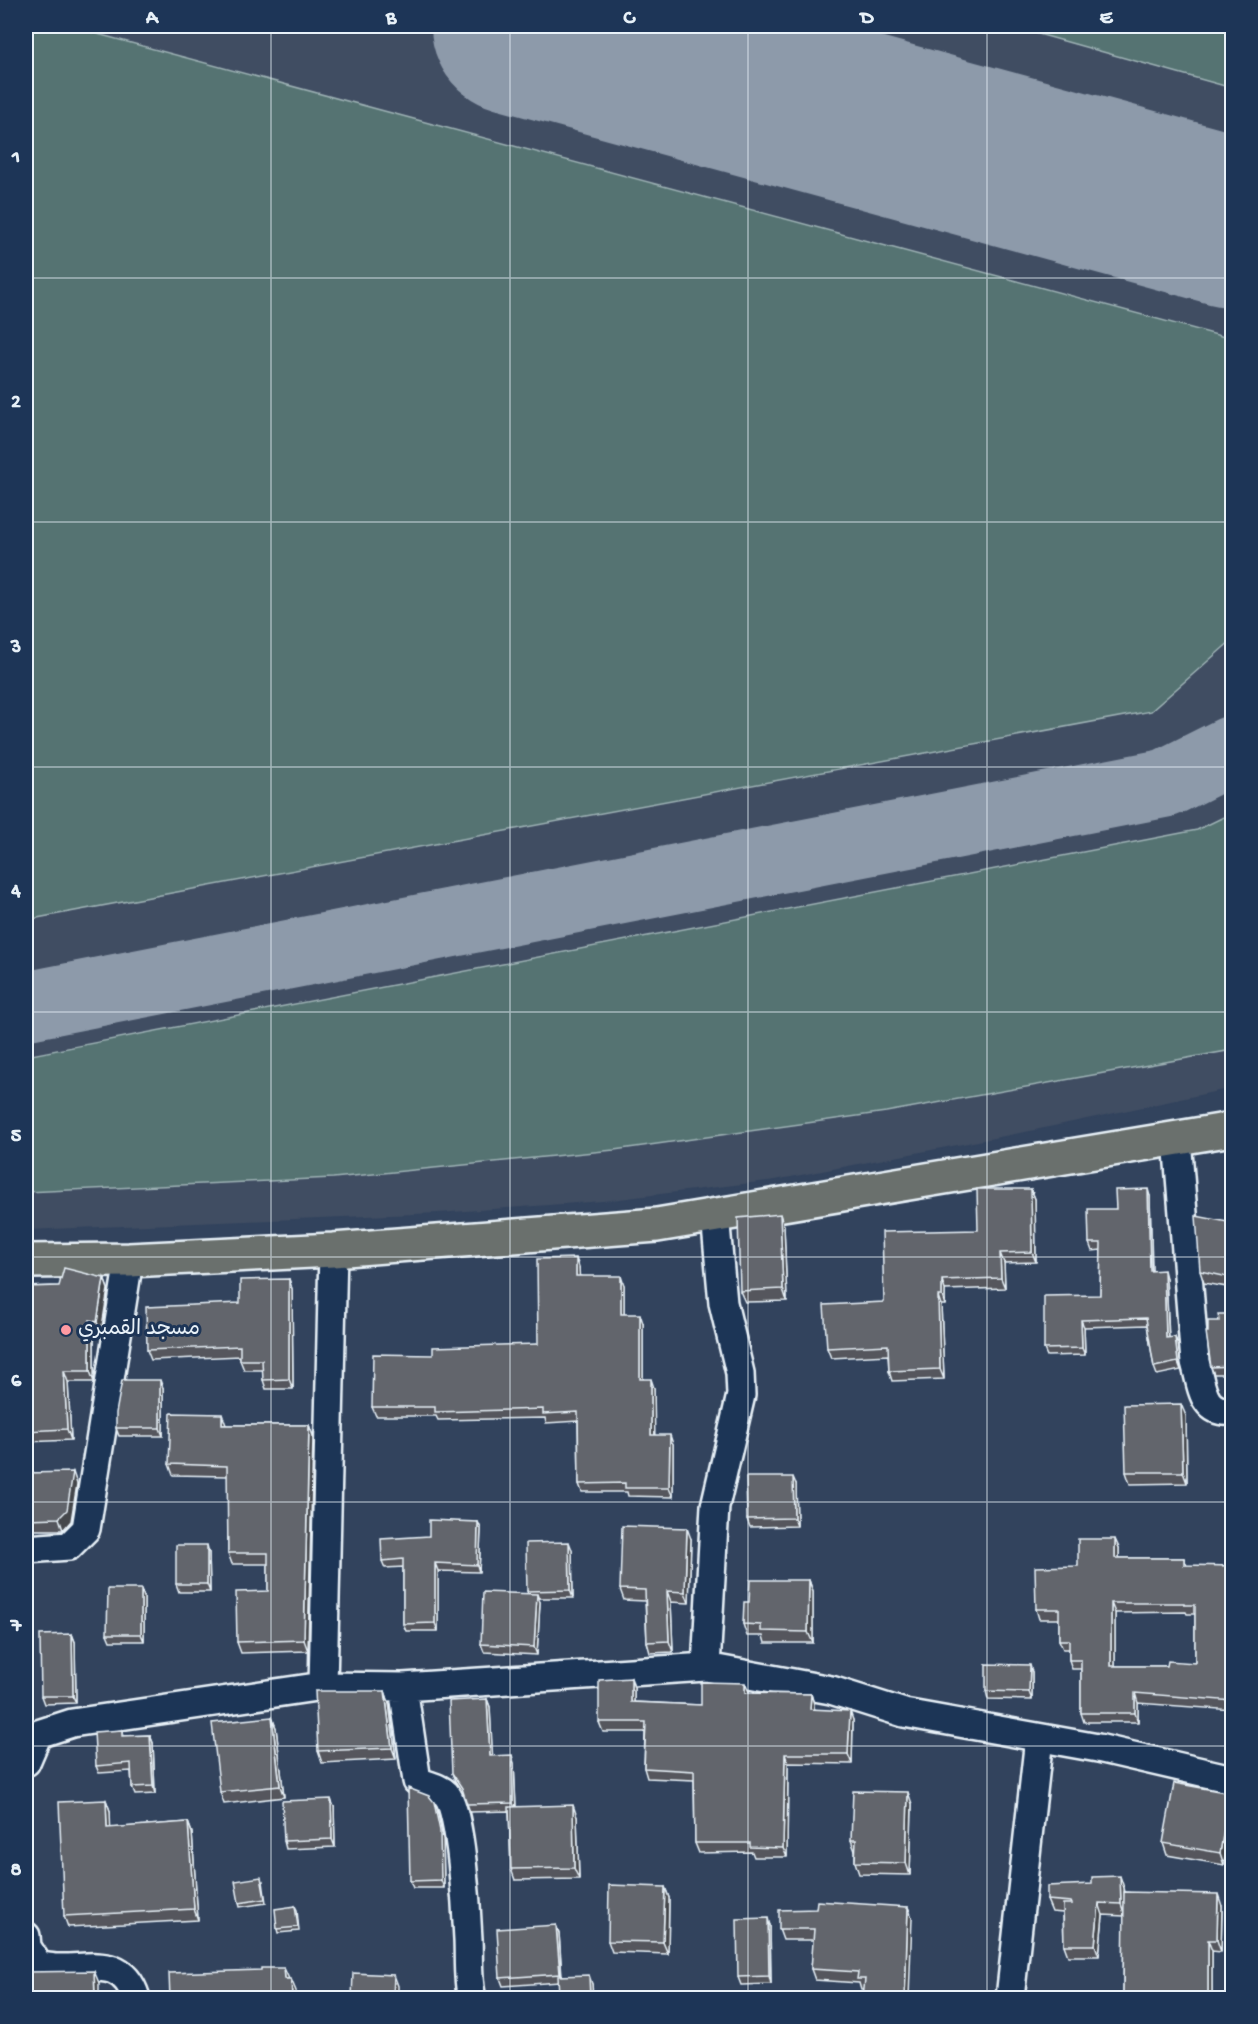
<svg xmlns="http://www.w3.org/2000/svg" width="1258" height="2024" font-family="'Gochi Hand','Playpen Sans Arabic',sans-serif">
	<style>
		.built { fill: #404d62 }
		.green { fill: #547372; stroke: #9eb2b5; stroke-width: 1.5 }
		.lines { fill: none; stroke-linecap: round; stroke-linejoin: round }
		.taxiway { stroke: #8d9aaa; stroke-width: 69 }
		.runway { stroke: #8d9aaa; stroke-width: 172 }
		.minor-casing { stroke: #e8f1f8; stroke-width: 32 }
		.major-casing { stroke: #e8f1f8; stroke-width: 38 }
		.minor { stroke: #1d3557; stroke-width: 27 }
		.major { stroke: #6a706d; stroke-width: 33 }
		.wall { fill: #54575d; stroke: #e8f1f8; stroke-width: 1.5; fill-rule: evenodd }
		.shaded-wall { fill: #45474c; stroke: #e8f1f8; stroke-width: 1.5 }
		.building { fill: #62656c; stroke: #e8f1f8; stroke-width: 1.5; fill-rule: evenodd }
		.grid { fill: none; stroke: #e8f1f8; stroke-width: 1.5; stroke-opacity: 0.55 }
		.poi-dot { fill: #ff9aa2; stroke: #1d3557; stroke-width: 2 }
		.labels { text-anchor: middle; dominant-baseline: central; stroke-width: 6; stroke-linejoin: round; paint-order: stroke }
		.poi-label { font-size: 21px; fill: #e8f1f8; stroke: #1d3557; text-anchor: start }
		.neatline { fill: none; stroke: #e8f1f8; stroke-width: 2 }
		.grid-label { font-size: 20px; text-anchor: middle; font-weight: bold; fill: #e8f1f8 }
	</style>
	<rect width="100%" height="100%" fill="#32435d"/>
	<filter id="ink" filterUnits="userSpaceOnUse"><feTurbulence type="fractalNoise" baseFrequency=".0167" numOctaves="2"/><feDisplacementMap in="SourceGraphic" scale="12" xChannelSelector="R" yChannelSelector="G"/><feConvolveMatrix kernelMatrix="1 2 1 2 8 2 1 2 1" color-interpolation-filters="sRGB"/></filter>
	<g filter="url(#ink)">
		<path class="built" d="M26,26H1232V1088L1030,1131L775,1180L603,1201L438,1213L26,1230Z"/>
		<path class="green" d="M26,26H68L1232,339V640L1151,711L26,920Z
			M1010,26H1232V88Z
			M1232,813V1050L886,1112L614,1150L333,1178L26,1192V1056L1197,830Z"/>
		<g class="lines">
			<path class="taxiway" d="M26,1006L1166,783L1232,750"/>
			<path class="runway" d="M517,26L1232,221"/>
			<g class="minor-casing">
				<path id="minor" d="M1177,1139L1195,1362C1202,1386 1202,1414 1232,1411
					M26,1549L69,1546L86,1529L129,1260
					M706,1667L715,1506L741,1395L740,1373L723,1303L715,1215
					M323,1686L333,1250
					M403,1687L417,1781C427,1785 439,1787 446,1794C461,1809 467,1914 468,1939C469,1959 467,1979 472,1998
					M26,1762L38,1734L72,1723L323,1686L403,1687L706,1667L831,1690L904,1713L1098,1748L1232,1779
					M26,1936L27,1947L39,1966C45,1966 52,1968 58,1968C91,1969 123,1956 136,1998
					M1010,1998L1039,1738"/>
			</g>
			<g class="major-casing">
				<path id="major" d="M26,1261L129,1260L333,1250L657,1225L1232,1129"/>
			</g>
			<use href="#minor" class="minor"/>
			<use href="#major" class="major"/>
		</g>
		<path class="wall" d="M1031,1189L1035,1199L1036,1262L1004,1263L1005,1288L945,1290V1305H941L944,1379L892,1381L889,1371L888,1355L831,1358L827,1348L884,1302Z
			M1150,1196L1152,1271L1166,1278L1169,1338L1178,1344L1181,1370L1157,1375L1154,1367L1147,1325L1084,1327L1085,1355L1047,1356L1044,1349L1100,1295L1101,1250L1092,1251L1089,1243L1116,1209Z
			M1233,1223V1288L1204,1283L1200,1271Z
			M784,1226L787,1301L745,1302L740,1291Z
			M579,1267V1276L624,1285V1314L643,1323V1379L654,1388V1435L673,1444V1497L628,1496L627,1492H582L579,1484L578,1421L546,1423L545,1418L438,1420L436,1416H376L372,1407L433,1355L538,1344Z
			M104,1278L108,1289L101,1333L94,1331V1382H68L71,1440L26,1442V1287L59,1286Z
			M289,1279L292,1289L293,1389H266L263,1380V1370H244L240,1360V1356L151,1360L147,1350L240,1303Z
			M1233,1314V1374H1214L1211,1367L1208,1332L1219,1321Z
			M163,1388V1436H119L116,1428Z
			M1186,1416L1187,1483L1130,1484L1126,1472Z
			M226,1425H309L313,1436L308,1651L241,1653L237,1642L268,1591V1564H232L228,1553V1476L173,1475L169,1464Z
			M26,1473L77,1484L71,1521L63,1530H26Z
			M796,1484L797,1526L750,1527L747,1519Z
			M478,1522L481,1529L479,1572L438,1571V1631H406L403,1624V1567L385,1568L382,1561L429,1536Z
			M691,1539L689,1603L671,1602L673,1652L650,1653L647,1642L645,1601L624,1600L620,1589Z
			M1119,1548V1558H1184L1187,1566H1233V1710L1138,1703V1722H1084L1081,1713V1669H1072L1069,1660V1649H1063L1059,1640V1619H1039L1036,1609L1078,1566ZM1186,1612L1187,1614H1195V1663L1167,1666H1115V1613Z
			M572,1550L573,1598H538L540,1602L537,1655L484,1652L481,1644L528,1594L527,1591Z
			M209,1553L210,1592H179L176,1584Z
			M809,1580L813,1592V1643H765L763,1636H747L743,1624L749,1602Z
			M144,1597V1641H110L107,1634Z
			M72,1634L75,1642L76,1703L44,1704L41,1696Z
			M1032,1672V1700L988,1699L986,1691Z
			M631,1678L634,1688V1702L701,1705L749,1692V1693L811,1694L814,1704V1709L853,1720L852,1764L788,1763L787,1857H754L752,1852L699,1853L695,1843L694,1780L647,1778L644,1768L645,1732H603L599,1722Z
			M385,1691L389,1703L396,1759L322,1763L318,1751Z
			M487,1699L490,1707L492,1756L514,1763L516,1807L577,1817L579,1879L515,1880L511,1869L509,1811L470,1812L464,1795L455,1781L452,1773Z
			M272,1717L276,1728L284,1797L224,1804L220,1792Z
			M122,1730L124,1736L150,1735L153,1743L155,1794L135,1795L132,1787L131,1771L99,1773L96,1766Z
			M1230,1793L1233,1800V1815L1224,1865L1167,1855L1163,1843Z
			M106,1800L110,1811V1828L188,1822L192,1833L198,1920L68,1927L64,1916Z
			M912,1804L910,1875L859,1874L855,1862V1851L851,1840Z
			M334,1807L335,1847L286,1849L284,1841Z
			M437,1809L443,1839L444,1888H413L410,1881Z
			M263,1881L266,1903L240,1907L239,1903Z
			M665,1887L669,1898L668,1954L612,1952L608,1941Z
			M1124,1888L1125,1892L1222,1906L1221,1952L1212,1951V1998H1123L1124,1916L1103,1915L1099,1956H1068L1064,1945L1063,1913L1052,1912L1047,1900Z
			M295,1906L297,1910L299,1931L278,1933L277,1929Z
			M908,1907L912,1918L864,1990H861L859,1983L815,1980L811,1969L814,1940H783L779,1929Z
			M556,1925L559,1933L562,1976L592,1984L593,1998H560L559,1995V1982L503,1986L500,1978Z
			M770,1926L771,1984L741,1985L738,1977Z"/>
		<path class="shaded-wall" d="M1031,1189L1035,1199L1036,1262L1032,1252Z
			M1148,1189L1150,1196L1152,1278L1150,1271Z
			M780,1214L784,1226L787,1301L783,1289Z
			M1000,1253L1004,1263L1005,1288L1001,1278Z
			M576,1258L579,1267L580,1285L576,1276Z
			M1164,1270L1166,1278L1169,1346L1166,1338Z
			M621,1276L624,1285V1323L621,1314Z
			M104,1278L108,1289L101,1333L97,1322Z
			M289,1279L292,1289L293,1389L289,1379Z
			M942,1280L945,1290V1305L942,1296Z
			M938,1296L941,1305L944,1379L940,1369Z
			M640,1314L643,1323V1388L640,1379Z
			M90,1320L94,1331V1382L90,1371Z
			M1081,1320L1084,1327L1085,1355L1082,1348Z
			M1175,1337L1178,1344L1181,1370L1178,1362Z
			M64,1371L68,1382L71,1440L67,1429Z
			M651,1379L654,1388L655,1444L651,1435Z
			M160,1380L163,1388V1436L160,1428Z
			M1181,1404L1186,1416L1187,1483L1183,1472Z
			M222,1414L226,1425H222Z
			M309,1425L313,1436L308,1651L304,1640Z
			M670,1435L673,1444V1497L669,1488Z
			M73,1472L77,1484L71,1521L63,1530L59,1518Z
			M793,1477L796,1484L797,1526L794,1518Z
			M478,1522L481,1529L479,1572L477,1565Z
			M687,1528L691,1539L689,1603L685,1592Z
			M1115,1539L1119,1548V1568L1115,1558Z
			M569,1542L572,1550L573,1598L570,1590Z
			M207,1545L209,1553L210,1592L207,1584Z
			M435,1563L438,1571V1631L435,1623Z
			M809,1580L813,1592V1643L808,1632Z
			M141,1589L144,1597V1641L141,1634Z
			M667,1591L671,1602L673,1652L669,1641Z
			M537,1594L540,1602L537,1655L534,1647Z
			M1111,1603L1115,1613V1675L1111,1666Z
			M72,1634L75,1642L76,1703L73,1696Z
			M1030,1665L1032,1672V1700L1029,1692Z
			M631,1678L634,1688V1711L631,1702Z
			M745,1683L749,1692L748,1702L745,1693Z
			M385,1691L389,1703L396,1759L392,1748Z
			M1135,1693L1138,1703V1722L1135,1713Z
			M811,1694L814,1704V1718L810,1709Z
			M487,1699L490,1707L493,1764L490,1756Z
			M850,1711L853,1720L852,1764L848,1754Z
			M272,1717L276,1728L284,1797L280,1786Z
			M150,1735L153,1743L155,1794L153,1786Z
			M785,1754L788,1763L787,1857L783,1848Z
			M512,1755L514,1763L516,1811L513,1803Z
			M908,1792L912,1804L910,1875L906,1863Z
			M1230,1793L1233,1800V1815L1224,1865L1220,1853Z
			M331,1799L334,1807L335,1847L332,1839Z
			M106,1800L110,1811L111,1839L107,1828Z
			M434,1802L437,1809L443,1839L444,1888L441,1880Z
			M573,1805L577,1817L579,1879L574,1868Z
			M188,1822L192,1833L198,1920L194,1909Z
			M1120,1876L1124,1888L1125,1916L1121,1904Z
			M665,1887L669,1898L668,1954L663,1942Z
			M1218,1894L1222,1906L1221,1952L1217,1940Z
			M1099,1903L1103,1915L1099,1956L1095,1945Z
			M908,1907L912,1918L909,1998H905Z
			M768,1918L770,1926L771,1984L769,1976Z
			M556,1925L559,1933L562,1982L560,1974Z
			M1208,1940L1212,1951V1998H1208Z
			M284,1968L289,1979H285Z
			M94,1971L99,1983V1998H95Z
			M394,1975L398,1986V1998H393Z
			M589,1975L592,1984L593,1998H590Z
			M291,1979L296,1991V1998H292Z"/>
		<path class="building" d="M977,1189H1031L1032,1252L1000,1253L1001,1278L942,1280V1296H938L940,1369L889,1371L888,1345L827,1348L824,1305L884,1302L882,1232L978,1230Z
			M1148,1189L1150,1271L1164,1270L1166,1338L1175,1337L1178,1362L1154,1367L1146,1318L1081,1320L1082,1348L1044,1349V1296L1100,1295L1101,1243H1089L1088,1209H1116L1115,1190Z
			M780,1214L783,1289L740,1291L738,1218Z
			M1196,1216L1233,1223V1278L1200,1271Z
			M576,1258V1276H621V1314H640V1379H651V1435H670L669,1488H625V1483L579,1484L578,1412L543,1414V1409L435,1412V1407H372L373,1354L433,1355V1347L538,1344L537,1259Z
			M64,1268L104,1278L97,1322L90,1320V1371H64L67,1429L26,1431V1287L59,1286Z
			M289,1279V1379L263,1380L262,1360H240V1346L147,1350L146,1307L240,1303V1280Z
			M1218,1314H1233V1366L1211,1367L1206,1332H1208V1321H1219Z
			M122,1380H160V1428H116V1413Z
			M1181,1404L1183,1472H1126L1124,1405Z
			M171,1413L222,1414V1425H309L304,1640L237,1642L236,1592L268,1591V1553H228L227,1466L169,1464Z
			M73,1472L67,1510L59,1518L26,1519V1473Z
			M746,1477H793L794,1518L747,1519Z
			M429,1520L478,1522L477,1565L435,1563V1623L403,1624V1559L382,1561L381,1539L429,1536Z
			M622,1526L687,1528L685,1592L667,1591L669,1641L647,1642L645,1590L620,1589Z
			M1078,1539H1115V1558H1184V1565L1233,1566V1701L1135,1693V1713H1081V1660H1069V1640H1059V1609H1036L1035,1567L1078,1566ZM1111,1603H1184V1605H1195V1663L1168,1661L1167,1666H1111Z
			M569,1542L570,1590L527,1591L526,1543Z
			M176,1545H207V1584H176Z
			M750,1580H809L808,1632L761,1631V1625L743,1624L744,1602H749Z
			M108,1589H141V1634H107Z
			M483,1592L537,1594L534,1647L481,1644Z
			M72,1634L73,1696H41L40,1635Z
			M986,1664L1030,1665L1029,1692L986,1691Z
			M631,1678V1702L701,1705V1682L745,1683V1693L811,1694L810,1709L850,1711L848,1754H785L783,1848L750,1847V1843H695L694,1771L644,1768L646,1722H599V1680Z
			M315,1691H385L392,1748L318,1751Z
			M487,1699L490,1756L512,1755L513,1803L467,1804L462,1788L452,1773L449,1701Z
			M272,1717L280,1786L220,1792L212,1723Z
			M122,1730V1736L150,1735L153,1786L132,1787L131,1763L96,1766L94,1732Z
			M1174,1783L1230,1793L1220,1853L1163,1843Z
			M408,1788L429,1796L434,1802L440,1831L441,1880L410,1881Z
			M853,1791L908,1792L906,1863L855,1862L856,1840H851Z
			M331,1799L332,1839L284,1841L282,1801Z
			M106,1800L107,1828L188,1822L194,1909L64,1916L59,1802Z
			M573,1805L574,1868L511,1869L509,1807Z
			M1120,1876L1121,1904L1099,1903L1095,1945H1064L1063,1904H1072L1071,1902L1047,1900V1886L1092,1884V1877Z
			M261,1877L265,1899L239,1903L235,1881Z
			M609,1885L665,1887L663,1942L608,1941Z
			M1124,1892L1218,1894L1217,1940H1208V1998H1123Z
			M817,1901L908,1907L905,1998H863L865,1979H857L858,1972L811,1969L814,1929H779V1910L816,1909Z
			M295,1906L298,1927L277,1929L275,1909Z
			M768,1918L769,1976L738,1977L737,1919Z
			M556,1925L560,1974L500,1978L497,1929Z
			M261,1968H284L285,1979H291L292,1998H170L169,1973L261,1970Z
			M94,1971L95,1998H26V1972Z
			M353,1973L394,1975L393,1998H352Z
			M589,1975L590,1998H571V1995H559L558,1976Z"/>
	</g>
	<path class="grid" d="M271,26V1998M510,26V1998M748,26V1998M987,26V1998M26,278H1232M26,522H1232M26,767H1232M26,1012H1232M26,1257H1232M26,1502H1232M26,1746H1232"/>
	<circle class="poi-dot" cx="66" cy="1330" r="6"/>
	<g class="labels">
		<g class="poi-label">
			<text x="78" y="1330">مسجد القمبري</text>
		</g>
	</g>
	<rect width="1258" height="2024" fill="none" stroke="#1d3557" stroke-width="66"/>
	<rect x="33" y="33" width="1192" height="1958" class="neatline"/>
	<g class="grid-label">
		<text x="152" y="23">A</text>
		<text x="391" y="23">B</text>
		<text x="629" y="23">C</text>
		<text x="867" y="23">D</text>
		<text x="1106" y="23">E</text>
		<text x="16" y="162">1</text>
		<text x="16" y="407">2</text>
		<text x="16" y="652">3</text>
		<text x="16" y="896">4</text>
		<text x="16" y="1141">5</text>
		<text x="16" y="1386">6</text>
		<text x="16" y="1631">7</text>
		<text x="16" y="1875">8</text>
	</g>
</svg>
